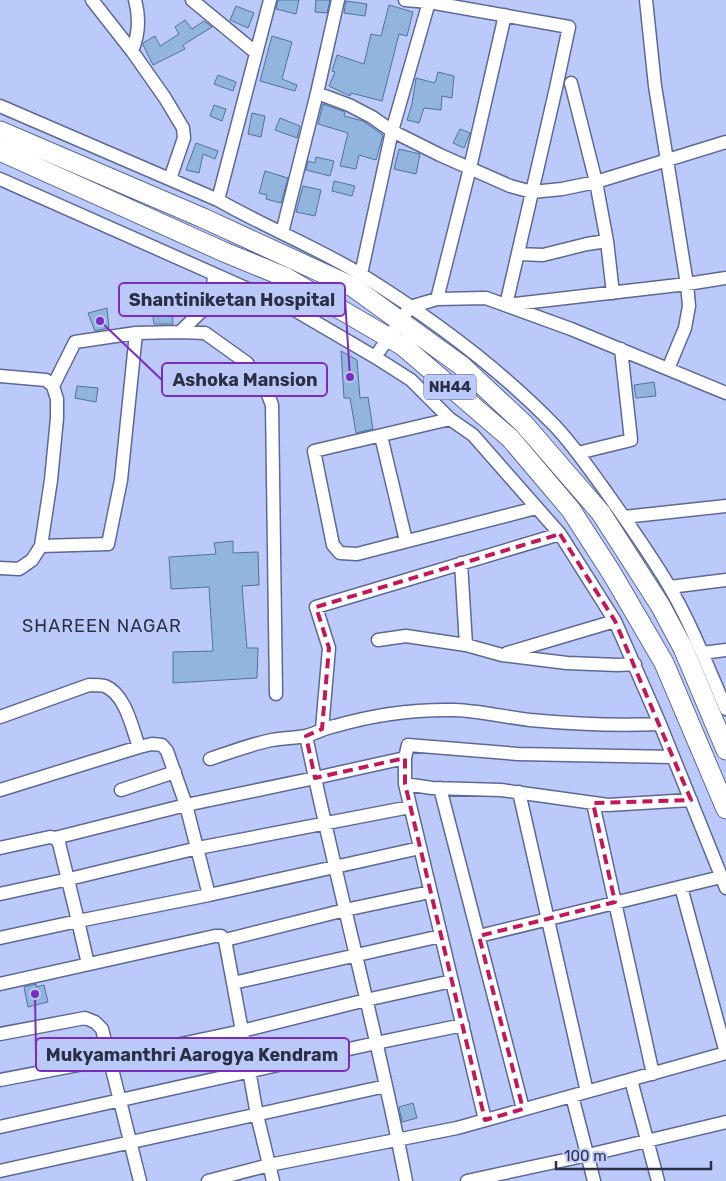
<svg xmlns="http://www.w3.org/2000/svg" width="726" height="1181" font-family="Rubik,sans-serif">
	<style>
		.building { fill: #91b5de; stroke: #517399 }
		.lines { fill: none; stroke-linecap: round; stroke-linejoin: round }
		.minor-casing { stroke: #5d6995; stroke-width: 15 }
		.highway-casing { stroke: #5d6995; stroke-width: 21 }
		.minor { stroke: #fff; stroke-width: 12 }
		.highway { stroke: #fff; stroke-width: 19 }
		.marked { fill: none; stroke: #c2185b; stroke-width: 4; stroke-dasharray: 10 6; stroke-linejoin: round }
		.labels { text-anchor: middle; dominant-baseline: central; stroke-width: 5; stroke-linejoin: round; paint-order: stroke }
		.shield { fill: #bccafb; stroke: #565e7b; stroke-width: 1 }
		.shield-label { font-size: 15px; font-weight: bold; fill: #2b3044 }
		.neighbourhood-label { font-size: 18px; letter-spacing: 1px; fill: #2b3044; stroke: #bccafb }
		.leader { fill: none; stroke: #7b2cbf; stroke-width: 2 }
		.callout-dot { fill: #7b2cbf; stroke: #bccafb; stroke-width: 2 }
		.callout { fill: #bccafb; stroke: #7b2cbf; stroke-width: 2 }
		.callout-label { font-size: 18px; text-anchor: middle; font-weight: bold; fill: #2b3044 }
	</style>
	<rect width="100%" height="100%" fill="#bccafb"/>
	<path class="building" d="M278,0H299L296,14L276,9Z
		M316,0H330L327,13L315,12Z
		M346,1L367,4L365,16L344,13Z
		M389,5L413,12L407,36L399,34L382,101L351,93L350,96L329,86L335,72L332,71L337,55L364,64L371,34L381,36Z
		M236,6L254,13L248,28L230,20Z
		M185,20L192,29L204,21L212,27L183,45L185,49L153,65L143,45V43L155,36L160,46L179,34L175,27Z
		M272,36L292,42L282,79L297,85L295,91L260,81Z
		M438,72L454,76L452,98L442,96L441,110L424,108L419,123L407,120L412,104L416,78L435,83Z
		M218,75L236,82L233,91L214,84Z
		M323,104L345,112L344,116L363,121L383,135L376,160L359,155L356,169L340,166L348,133L318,124Z
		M214,105L226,109L222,121L210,116Z
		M252,113L265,116L261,137L248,134Z
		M280,118L300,126L297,138L275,130Z
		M460,129L470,133L464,148L453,143Z
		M196,143L218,151L215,159L203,154L199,173L186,170Z
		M399,149L420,154L416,174L394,169Z
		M316,157L334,161L330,176L306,170L308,161L315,163Z
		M265,171L288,178L281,203L266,199L267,195L259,193Z
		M334,181L355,186L352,196L332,191Z
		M303,186L321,190L315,216L296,212Z
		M169,299L172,308L173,324H154L151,302Z
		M107,308L109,328L95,331L88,313Z
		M341,351L357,360L360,398L368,397L373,429L356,433L350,398H344Z
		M654,382L656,396L636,398L634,385Z
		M77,386L98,388L96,402L75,398Z
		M233,541V553L258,552L259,585L242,586L247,648H258L257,678L173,683V652L213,651L209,587L171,589L169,557L216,554L214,543Z
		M36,984V987L44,985L48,1002L28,1007L24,987Z
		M413,1103L417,1118L402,1122L399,1107Z"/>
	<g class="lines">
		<g class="minor-casing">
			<path id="minor" d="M92,0L132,51L165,98L183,128L184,138L170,179
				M192,0L255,52
				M405,0L429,2L430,0
				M646,0L655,86L687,284L689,306L685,328L668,369
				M132,51C139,34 140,18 135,0
				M571,83L596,182L607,241L613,293
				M317,93L349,105L372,117L392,131L440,155L510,186L532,192L562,189L596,182L726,142
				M0,106L218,200C265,227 316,247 362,275C431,318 498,367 555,426C573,445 588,467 604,489C626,520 649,552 669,586C692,625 708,668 726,709
				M0,179L293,309L375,357L411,380L450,419L473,435L560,534L615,621L660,724L726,888
				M218,200L270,0
				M282,233L317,93L338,0
				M518,254L543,255L587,244L607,241
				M361,274L392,131L429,2L569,27L556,88L506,305L687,284L726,278
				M437,299L470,168L505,15
				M180,332L205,333L247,363L267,392L272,405L276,694
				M375,357L410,307L437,299L486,298L571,329L726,393
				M0,376L46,380L53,386L57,399V418L51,480L41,546L32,560L19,569L0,568
				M53,386L75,342L136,333L180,332L212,301L214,275
				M450,419L314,451L333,545L340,553L357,554L536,508
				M381,436L406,541
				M578,453L631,440L621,349
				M624,517L726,506
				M41,546L108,544L121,480L136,333
				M461,563L466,645
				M670,587L726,580
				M378,640L406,636L466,645L502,655L567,663L618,665L635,664
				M507,653L615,621
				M702,653L726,650
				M0,717L89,685C94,685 101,685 105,686C126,695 132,728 139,747
				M322,729L329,648L316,607L560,534
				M306,736L315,778L405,758
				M210,759C231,752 251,744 272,740C283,738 295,738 306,736C316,733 325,728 335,726C376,714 412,709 455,710C480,711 505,717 530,720C573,724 617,726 660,724
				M405,784L432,788L501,790L608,805L691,800
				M440,788L523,1109
				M0,790L139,747L152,744L162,745L167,751L186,805L55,838
				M121,790L175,772
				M519,792L587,1092
				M593,803L653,1074
				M0,848L50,837L55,838L59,843L78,921L209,895
				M681,887L726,1053
				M0,894L69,879L198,848L410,807
				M479,936L721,877
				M0,938L78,921L88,964
				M225,940L345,910L430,892
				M233,983L441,936
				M0,984L215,936H221L225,940L242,1031L110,1059L0,1080
				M0,1034L85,1018L95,1022L102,1029L140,1181
				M631,1080L658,1181
				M572,1096L594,1181
				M485,1120L405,784V758L408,745L518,754L673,757
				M0,1127L376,1043L463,1025
				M0,1171L386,1086
				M208,1181L269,1165L457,1128L726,1053
				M273,1181L257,1115L242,1031L366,1000L452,981
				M406,1181C380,1046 344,912 315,778L186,805L209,895L420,848
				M467,1181L588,1155L726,1122"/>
		</g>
		<g class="highway-casing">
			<path id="highway" d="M0,131L203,218L353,287L462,366L524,424L601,513L660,605L683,648L726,750
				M0,151L224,252L285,277L403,346L510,438L571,510L611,572L664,663L726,809"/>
		</g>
		<use href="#minor" class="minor"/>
		<use href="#highway" class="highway"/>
	</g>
	<path class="marked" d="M560,534L615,621L691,800L593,803L615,902L479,936L523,1109L485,1120L405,784V758L315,778L306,736L322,729L329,648L316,607Z"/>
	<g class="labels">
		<rect class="shield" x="424" y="374.5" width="52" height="25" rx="4"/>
		<g class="shield-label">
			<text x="450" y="387">NH44</text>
		</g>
		<g class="neighbourhood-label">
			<text x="102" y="626">SHAREEN NAGAR</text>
		</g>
	</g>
	<path class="leader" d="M350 377L345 299M100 321L162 380M35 994L36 1055"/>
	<g class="callout-dot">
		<circle cx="350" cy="377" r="5"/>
		<circle cx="100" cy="321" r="5"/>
		<circle cx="35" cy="994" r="5"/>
	</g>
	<g class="callout">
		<rect x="119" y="283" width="226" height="33" rx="5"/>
		<rect x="162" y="363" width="165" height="33" rx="5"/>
		<rect x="36" y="1038" width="313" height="33" rx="5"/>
	</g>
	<g class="callout-label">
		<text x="232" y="306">Shantiniketan Hospital</text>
		<text x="245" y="386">Ashoka Mansion</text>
		<text x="192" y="1061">Mukyamanthri Aarogya Kendram</text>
	</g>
	<path d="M556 1161v8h155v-8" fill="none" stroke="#2b3044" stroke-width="2.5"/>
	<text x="564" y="1161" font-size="15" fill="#2b3044" stroke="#bccafb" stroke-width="4" paint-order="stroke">100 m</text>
</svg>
